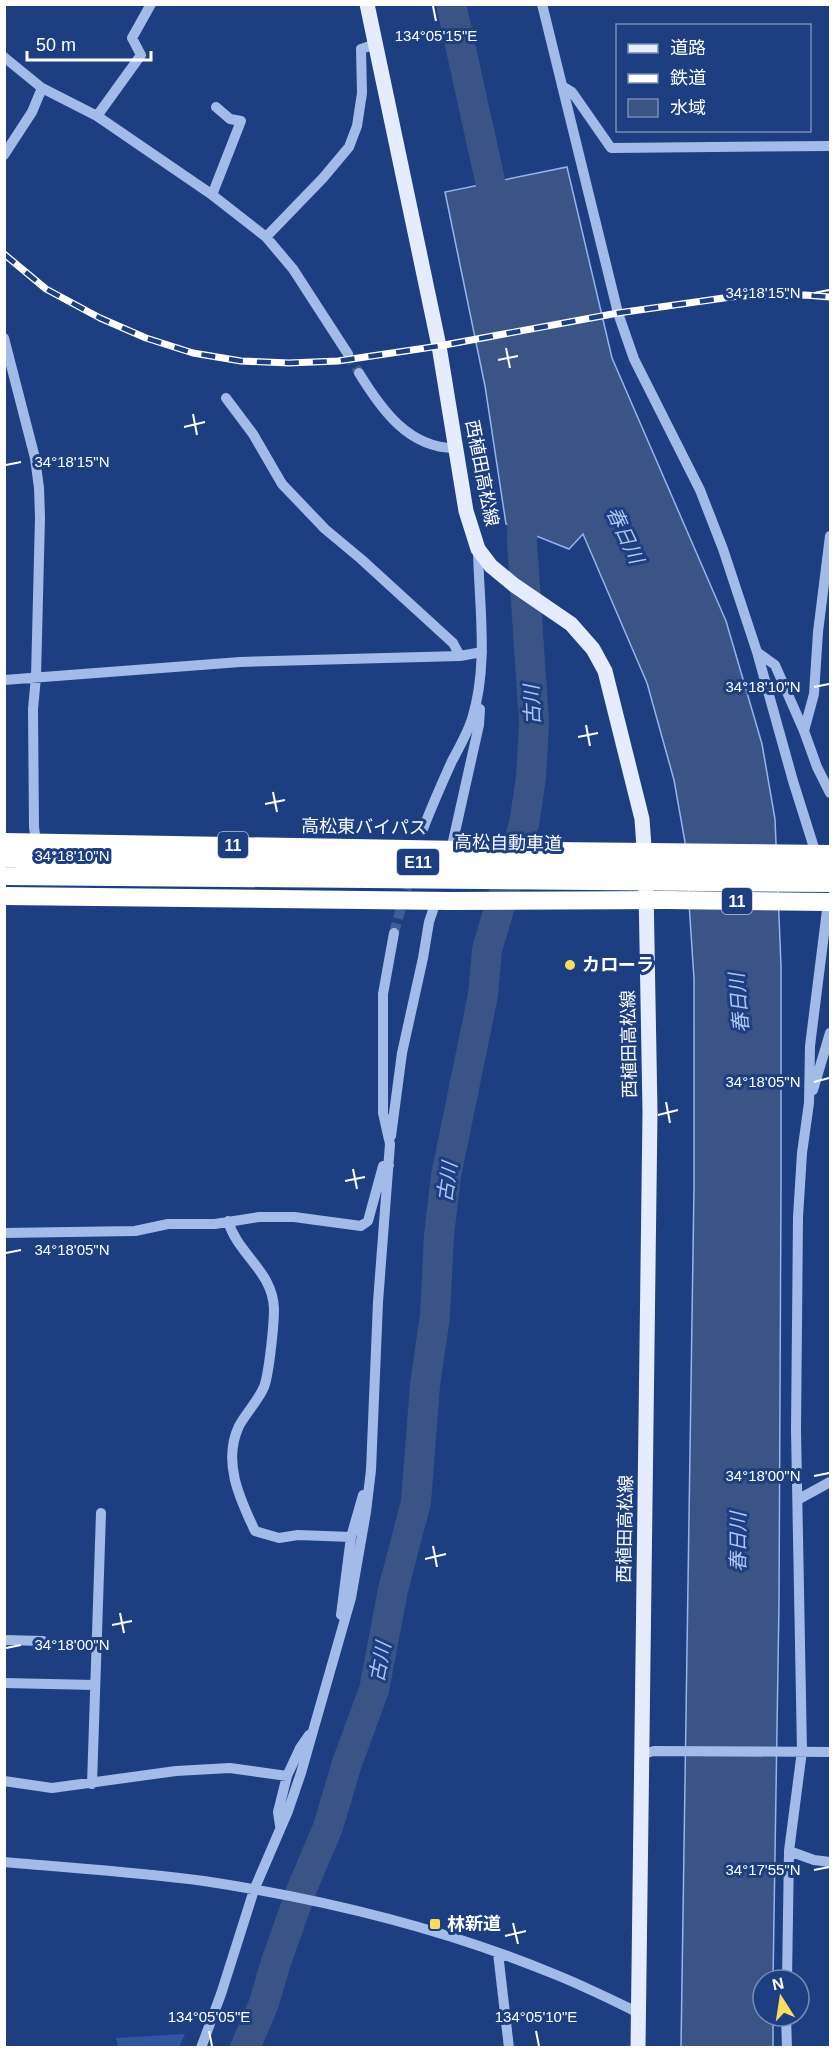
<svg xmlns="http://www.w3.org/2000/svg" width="835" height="2052" font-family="Arial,'Noto Sans JP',sans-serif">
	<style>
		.green { fill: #3057a0 }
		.water { fill: #3b5486; stroke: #95b4eb; stroke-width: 1.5 }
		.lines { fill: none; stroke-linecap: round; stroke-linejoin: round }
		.river { stroke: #3b5486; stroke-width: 30 }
		.minor-tunnel { stroke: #3f5c94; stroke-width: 10; stroke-dasharray: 10 5; stroke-linecap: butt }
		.minor { stroke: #a2bbe9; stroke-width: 10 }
		.major { stroke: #e5ecfe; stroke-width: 15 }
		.highway { stroke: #fff; stroke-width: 18 }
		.rail-casing { stroke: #fff; stroke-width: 7 }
		.rail { stroke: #1d3f81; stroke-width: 4.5; stroke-dasharray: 14; stroke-linecap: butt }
		.highway-bridge { stroke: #fff; stroke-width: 18 }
		.ticks { fill: none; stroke: #fff; stroke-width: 2 }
		.poi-dot { fill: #f9dc60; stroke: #1d3f81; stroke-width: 2 }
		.labels { text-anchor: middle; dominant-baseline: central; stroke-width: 6; stroke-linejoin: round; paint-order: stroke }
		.shield { fill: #1d3f81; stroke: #bbc5d9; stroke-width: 1.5 }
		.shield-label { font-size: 16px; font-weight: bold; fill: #fff }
		.street-label { font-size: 18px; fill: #fff; stroke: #1d3f81 }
		.poi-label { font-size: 18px; font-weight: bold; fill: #fff; stroke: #1d3f81; text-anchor: start }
		.water-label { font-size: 20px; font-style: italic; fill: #adc5f1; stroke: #1d3f81 }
		.ticks-label { font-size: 15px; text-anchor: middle; fill: #fff; stroke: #1d3f81; stroke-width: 6; stroke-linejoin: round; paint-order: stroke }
	</style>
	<rect width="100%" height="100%" fill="#1d3f81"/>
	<path class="green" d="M185,2034L179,2047H118L116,2038Z"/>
	<path class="water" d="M567,167L612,358L726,621L762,744L775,819L781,966V1184L779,1603L773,1980H763V2016H773V2047H681L694,1187V979L685,842L674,780L647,683L583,534L569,549L506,524L485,386L445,192Z"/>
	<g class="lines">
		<path class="river" d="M451,4L499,221
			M245,2048L264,2003L276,1962L303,1886L328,1827L347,1763L374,1690L393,1590L416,1502L425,1385L435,1316L439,1235L446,1176L483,995L487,950L524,824L531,778L534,722L522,542L523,491"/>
		<path class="minor-tunnel" d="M348,354L359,373
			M394,933L410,875"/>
		<path class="minor" d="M542,4L618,313L634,359L700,490L723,549L757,652L793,781L816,854
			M4,57L42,88L32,112L4,155
			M562,86L572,92L611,148L830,146
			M42,88L97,116L211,194L266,237
			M97,116L141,55L132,38L151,4
			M212,195L241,121L230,119L216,107
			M4,338L35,458L39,488L40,517L36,677L33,709L34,827L36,842
			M348,354L293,269L266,237L323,178L349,147L357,126L362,93L361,49L376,44
			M359,373C381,409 409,449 456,448
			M226,398L253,434L282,484L325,529L361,559L453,643L460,656
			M757,652L775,665L804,731L817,767L830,793
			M4,680L240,662L460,656L482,652
			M804,731L814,694L818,632L830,536
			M423,829C432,806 442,783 452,761C459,748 467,734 472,719C489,664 479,606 478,550
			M451,850L479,725L480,709
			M813,1090L830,1033
			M391,1136L402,1053L423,958L429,922L436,901
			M228,1221C238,1255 273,1271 274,1309C274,1325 269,1374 264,1387C258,1401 246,1413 239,1426C222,1462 240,1499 255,1531L279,1538L298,1535L351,1537
			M4,1233L135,1231L168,1224H215L259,1217H294L361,1226L368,1221L383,1166L389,1165
			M799,1499L830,1482
			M341,1615L351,1537L363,1495
			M4,1640L43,1641
			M4,1683L95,1685
			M643,1754L654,1751L830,1752
			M4,1781L52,1788L176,1771L230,1768L287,1776L300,1748L309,1735
			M92,1784L101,1513
			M280,1826L278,1812L287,1776
			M789,1851L814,1860L830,1862
			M4,1862C71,1868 138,1872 204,1881C323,1899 443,1928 554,1974C582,1985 610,1999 637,2012
			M498,1953L509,2048
			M787,1980L789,1851L802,1751L796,1430L798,1217L802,1153L809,1103L810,1046L828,902
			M786,2016L787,2048
			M201,2048L221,1994L254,1890L288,1811L301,1773L351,1598L366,1512L371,1470L378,1302L390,1144L383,1113V994L394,933"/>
		<path class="major" d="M367,4L439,346L466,511L478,549L491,566L514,585L571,624L593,649L605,671L642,819L645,861
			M638,2048L650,1112L646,888"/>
		<path class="highway" d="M4,842L462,850L830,854
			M4,896L449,901L667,900L830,902"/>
		<g class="rail-casing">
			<path id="rail" d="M4,254L46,289L100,318L146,338L193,353L241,361L289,363L338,361L439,346L618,313L738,296L805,295L830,297"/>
		</g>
		<use href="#rail" class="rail"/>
		<path class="highway-bridge" d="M4,858L830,870
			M4,876L830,883"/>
	</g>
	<path class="ticks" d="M433,6L436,21M814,293L829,290M506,348L510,368M498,360L518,356M193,414L197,435M184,427L205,422M6,465L21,462M814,687L829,684M586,725L590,746M578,737L598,733M273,792L277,812M265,804L285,800M6,859L21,856M814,1082L829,1078M666,1102L670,1123M658,1115L678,1110M353,1169L357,1189M345,1181L365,1177M6,1253L21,1250M814,1476L829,1473M433,1546L437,1567M425,1559L446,1554M120,1613L124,1633M112,1625L132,1621M6,1648L21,1645M814,1870L829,1867M513,1923L518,1944M505,1936L526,1931M209,2031L212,2046M536,2031L539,2046"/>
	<g class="poi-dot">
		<circle cx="570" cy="965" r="6"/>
		<rect x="429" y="1918" width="12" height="12" rx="3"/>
	</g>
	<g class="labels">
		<g class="shield">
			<rect x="218" y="832" width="30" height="26" rx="4.5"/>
			<rect x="397" y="849" width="42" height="26" rx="4.5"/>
			<rect x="722" y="888" width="30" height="26" rx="4.5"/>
		</g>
		<g class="shield-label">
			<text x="233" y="845">11</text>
			<text x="418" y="862">E11</text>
			<text x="737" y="901">11</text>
		</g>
		<g class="street-label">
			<text transform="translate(482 473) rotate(79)">西植田高松線</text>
			<text transform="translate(364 827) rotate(1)">高松東バイパス</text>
			<text transform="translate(508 843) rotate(1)">高松自動車道</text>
			<text transform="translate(629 1044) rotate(-91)">西植田高松線</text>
			<text transform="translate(625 1529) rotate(-89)">西植田高松線</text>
		</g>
		<g class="poi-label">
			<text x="582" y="965">カローラ</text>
			<text x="447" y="1924">林新道</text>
		</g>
		<g class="water-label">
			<text transform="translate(625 535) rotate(65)">春日川</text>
			<text transform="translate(532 705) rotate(-92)">古川</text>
			<text transform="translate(739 1003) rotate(-95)">春日川</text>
			<text transform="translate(447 1182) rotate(-82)">古川</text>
			<text transform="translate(738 1542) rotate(-90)">春日川</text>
			<text transform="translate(380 1662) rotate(-79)">古川</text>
		</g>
	</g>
	<g class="ticks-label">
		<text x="436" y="41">134°05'15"E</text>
		<text x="763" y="298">34°18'15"N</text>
		<text x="72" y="467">34°18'15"N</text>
		<text x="763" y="692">34°18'10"N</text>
		<text x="72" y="861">34°18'10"N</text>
		<text x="763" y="1087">34°18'05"N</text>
		<text x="72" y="1255">34°18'05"N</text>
		<text x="763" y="1481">34°18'00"N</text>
		<text x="72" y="1650">34°18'00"N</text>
		<text x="763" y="1875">34°17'55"N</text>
		<text x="209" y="2022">134°05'05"E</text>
		<text x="536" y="2022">134°05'10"E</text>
	</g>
	<rect width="835" height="2052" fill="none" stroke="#ffffff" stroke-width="12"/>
	<rect x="616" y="24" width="195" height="108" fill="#1d3f81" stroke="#778cb3" stroke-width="1.5"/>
	<rect x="628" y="44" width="30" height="9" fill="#e5ecfe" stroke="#778cb3" stroke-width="1.5"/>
	<text x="670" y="54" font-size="18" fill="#ffffff">道路</text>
	<rect x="628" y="74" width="30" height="9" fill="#ffffff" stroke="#778cb3" stroke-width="1.5"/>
	<text x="670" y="84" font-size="18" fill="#ffffff">鉄道</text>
	<rect x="628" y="99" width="30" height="18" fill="#3b5486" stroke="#778cb3" stroke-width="1.5"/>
	<text x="670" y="114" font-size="18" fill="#ffffff">水域</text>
	<g transform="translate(781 1998) rotate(348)"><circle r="28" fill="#1d3f81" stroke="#778cb3" stroke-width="1.5"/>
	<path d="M0-4.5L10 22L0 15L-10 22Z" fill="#f9dc60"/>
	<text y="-9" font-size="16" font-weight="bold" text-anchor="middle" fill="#ffffff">N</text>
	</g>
	<path d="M27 51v9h124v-9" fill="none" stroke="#ffffff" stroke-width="3"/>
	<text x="36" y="51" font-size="18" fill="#ffffff" stroke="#1d3f81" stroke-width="4.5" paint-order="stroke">50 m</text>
</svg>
